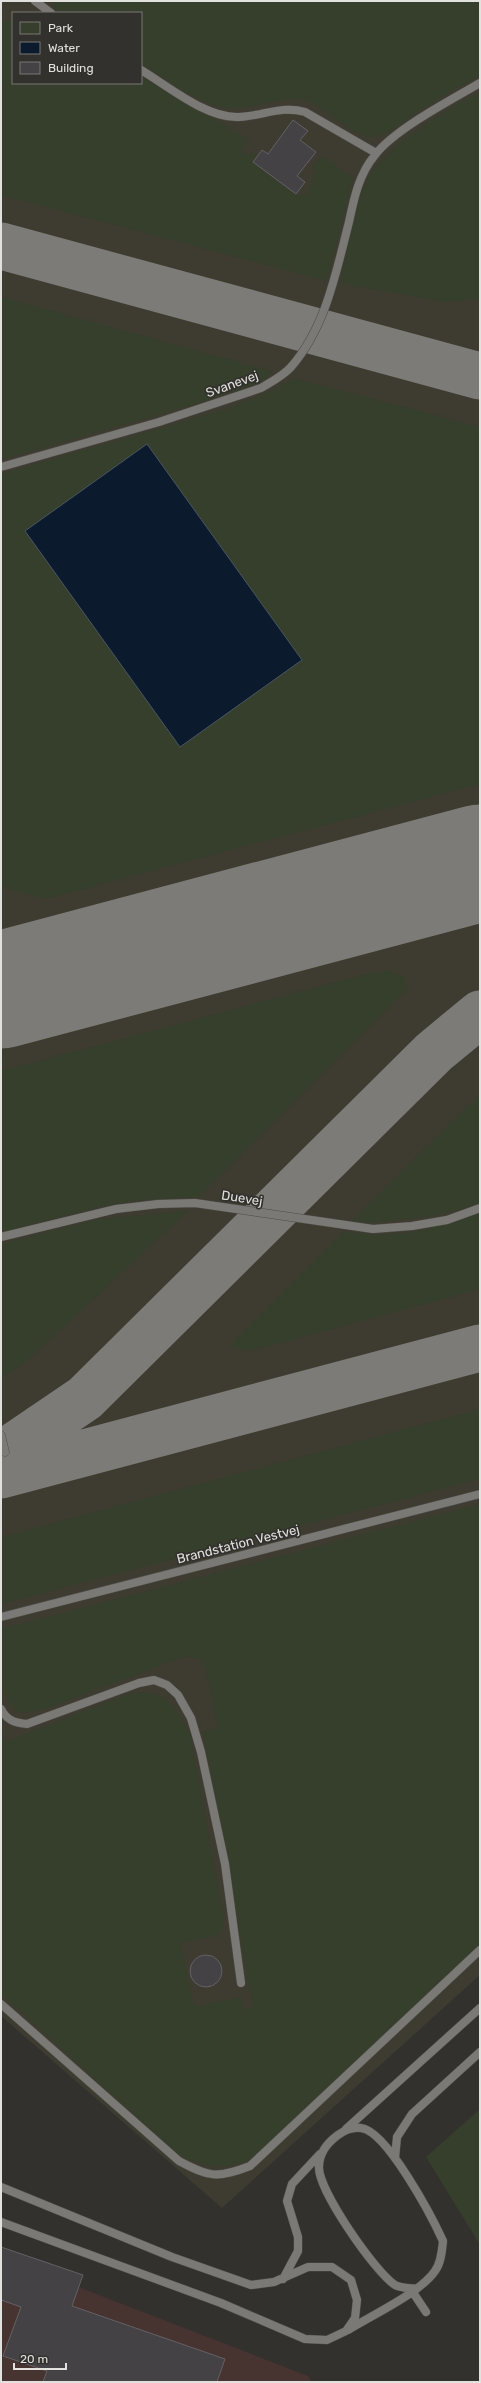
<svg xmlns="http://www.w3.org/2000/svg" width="481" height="2383" font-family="Rubik,sans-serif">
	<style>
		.built { fill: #3e3b31; fill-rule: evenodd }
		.industrial { fill: #473330 }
		.green { fill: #353f2b }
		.water { fill: #0b1a2d; stroke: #4b5662 }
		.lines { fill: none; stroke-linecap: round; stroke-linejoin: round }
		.taxiway { stroke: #7c7b78; stroke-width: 47 }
		.runway { stroke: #7c7b78; stroke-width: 117 }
		.building { fill: #454246; stroke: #646165 }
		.lane-casing { stroke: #4e4d49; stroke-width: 9 }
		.lane { stroke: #7b7975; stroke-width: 8 }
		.labels { text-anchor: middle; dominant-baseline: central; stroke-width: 3.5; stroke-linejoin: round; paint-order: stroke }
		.street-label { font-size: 13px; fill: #e1e1de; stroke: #32312d }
	</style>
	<rect width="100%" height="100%" fill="#32312d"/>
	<path class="built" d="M1,1H480V1975L222,2208L1,2016ZM13,13H141V83H13Z"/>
	<path class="industrial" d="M1,2257L308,2376L312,2382H1Z"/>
	<path class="green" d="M58,1H480V76C458,86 437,99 417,112C405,120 390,134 376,137C357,141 327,109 310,102C287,93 255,110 229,108C198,105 168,80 141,64V13H60L53,7V3Z
		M13,18V83H141V76L249,140L241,151L248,156L251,152L256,155L252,161L297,196L306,194L316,171L311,168L322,156L353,178L327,281L1,195V24Z
		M480,93V299L445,302L340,283C346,255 353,207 366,182C383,149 446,108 480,93Z
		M1,297L272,371L264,381L196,404L1,460Z
		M294,378L480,427V784L46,899L9,889L1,885V474L224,410L273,390Z
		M390,971L404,977L408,985L405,992L199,1197L146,1200L108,1205L1,1232V1071L374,972Z
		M480,1094V1204C437,1217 396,1223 351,1222Z
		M189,1210L28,1360L1,1378V1244L95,1220Z
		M480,1213V1289L254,1350L243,1351L230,1345L344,1231C390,1241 436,1229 480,1213Z
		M480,1409V1479L1,1604V1537Z
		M480,1504V1944L259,2154C227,2172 214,2169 180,2156L1,1994V1730L5,1742L125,1695C162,1685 174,1703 190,1734L224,1919L223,1927L219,1935L180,1943L195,2007L241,1997L244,2009L253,2008L203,1732L218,1728L207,1675L202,1660L185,1656L41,1710C34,1711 25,1714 19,1712C0,1705 1,1650 1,1629Z
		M480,2109V2245L426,2157Z"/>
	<path class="water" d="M147,444L302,660L180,747L25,531Z"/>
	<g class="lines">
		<path class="taxiway" d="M1,246L480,376
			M1,965L46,971L78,969
			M1,1455L85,1398L434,1052L480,1014
			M1,1475L480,1348"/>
		<path class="runway" d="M1,990L480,863"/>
	</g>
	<path class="building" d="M293,120L308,131L300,140L316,152L297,176L305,182L296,194L253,162L262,150L268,154Z
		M190 1971a16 16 0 1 1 32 0a16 16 0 1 1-32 0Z
		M1,2247L83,2275L72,2306L225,2359L217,2382H43L47,2371L3,2356L21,2307L1,2300Z"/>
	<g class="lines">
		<g class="lane-casing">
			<path id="lane" d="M35,1L51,13
				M141,70C168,86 207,119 239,117C262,116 282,105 305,112L376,153
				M1,467L159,422L261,388C271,382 283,376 291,367C326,327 336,272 349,222C354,198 359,174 375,155C395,129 451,100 480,83
				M1,1237L116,1209L158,1204L195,1203L373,1229L412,1226L447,1220L480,1208
				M1,1435L5,1452
				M1,1617L480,1494
				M1,1709C6,1720 15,1723 27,1724L139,1683L154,1680L167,1685L178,1695L191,1718L201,1752L225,1864L241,1983
				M1,2004L179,2161C209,2177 217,2179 250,2166L480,1950
				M346,2129L480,2008
				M395,2158L397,2137L412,2114L480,2052
				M1,2187L172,2257L251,2285L274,2282L308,2267H332L351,2280L357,2300L355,2318L346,2331L327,2340L305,2339L221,2303L1,2222
				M283,2279L298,2251V2237L287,2201L292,2184L320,2154
				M412,2291L426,2312
				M348,2330C372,2315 420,2293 435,2271C441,2263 442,2251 443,2241C432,2217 387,2131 361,2128C352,2127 345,2130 338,2135C327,2143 319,2153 319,2167C318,2190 375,2272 395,2285C400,2288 409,2288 416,2289"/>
		</g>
		<use href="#lane" class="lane"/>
	</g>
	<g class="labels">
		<g class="street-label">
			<text transform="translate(232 384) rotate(-20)">Svanevej</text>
			<text transform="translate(242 1198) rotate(9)">Duevej</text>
			<text transform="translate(238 1544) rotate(-14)">Brandstation Vestvej</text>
		</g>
	</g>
	<rect width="481" height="2383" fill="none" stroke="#e1e1de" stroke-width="4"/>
	<rect x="12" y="12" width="130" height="72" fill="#32312d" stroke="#787774"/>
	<rect x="20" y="22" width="20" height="12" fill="#353f2b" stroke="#787774"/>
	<text x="48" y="32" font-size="12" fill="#e1e1de">Park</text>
	<rect x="20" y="42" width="20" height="12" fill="#0b1a2d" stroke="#787774"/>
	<text x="48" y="52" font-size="12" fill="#e1e1de">Water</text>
	<rect x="20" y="62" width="20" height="12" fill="#454246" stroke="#787774"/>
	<text x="48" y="72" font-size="12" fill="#e1e1de">Building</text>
	<path d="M14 2363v6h52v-6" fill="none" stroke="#e1e1de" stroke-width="2"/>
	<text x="20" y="2363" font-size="12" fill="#e1e1de" stroke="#32312d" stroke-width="3" paint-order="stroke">20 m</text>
</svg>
